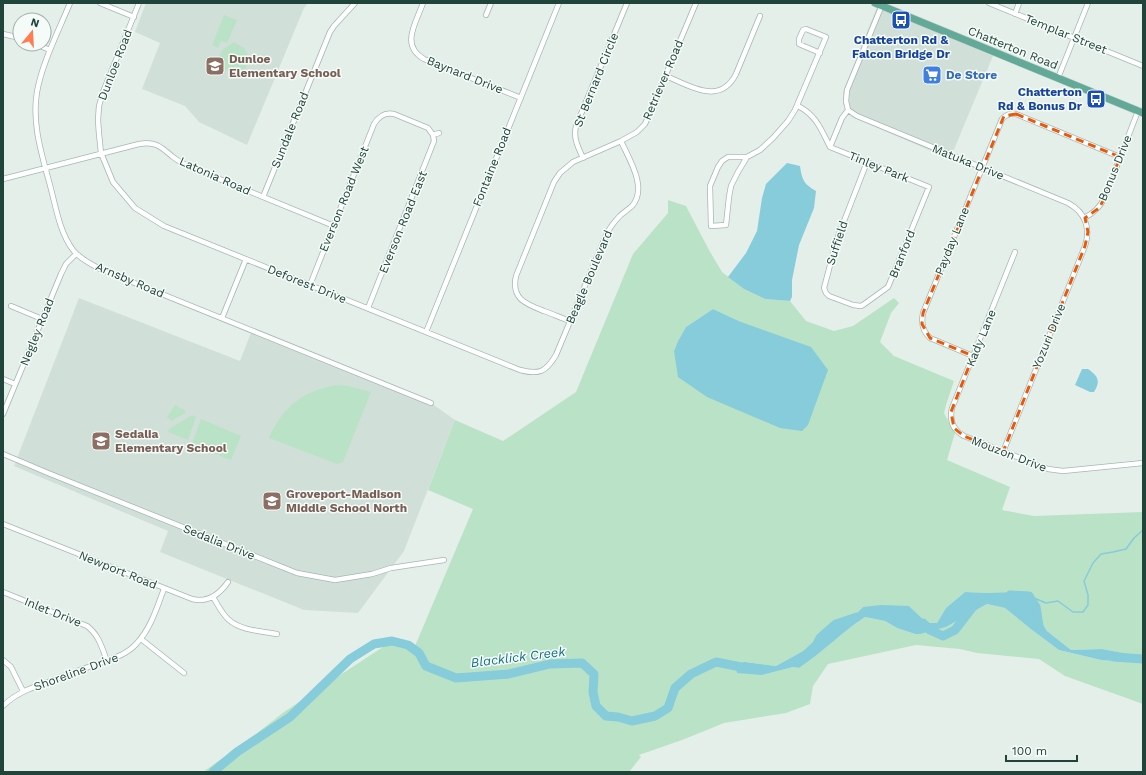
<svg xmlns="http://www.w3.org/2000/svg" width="1146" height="775" font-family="'Work Sans',sans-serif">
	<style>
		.built { fill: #d1dfd9 }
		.green { fill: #bae2c6; fill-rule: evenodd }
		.water { fill: #86ccda }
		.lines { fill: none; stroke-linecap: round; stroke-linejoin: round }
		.stream { stroke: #86ccda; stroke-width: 1.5 }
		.river { stroke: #86ccda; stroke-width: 9 }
		.minor-casing { stroke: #a5b8b2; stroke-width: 6 }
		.primary-casing { stroke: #c1cac8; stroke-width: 8 }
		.minor { stroke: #fff; stroke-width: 4.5 }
		.primary { stroke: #63a998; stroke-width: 7 }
		.marked { fill: none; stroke: #e8590c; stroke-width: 3; stroke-dasharray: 8 5; stroke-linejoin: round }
		.labels { text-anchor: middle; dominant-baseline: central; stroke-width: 3; stroke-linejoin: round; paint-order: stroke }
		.street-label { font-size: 12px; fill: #20433a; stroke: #f5fbf8 }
		.transit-label { font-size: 12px; font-weight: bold; fill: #164399; stroke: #f5fbf8 }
		.education-label { font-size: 12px; font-weight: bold; fill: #785e54; stroke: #f5fbf8; text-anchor: start }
		.shop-label { font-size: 12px; font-weight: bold; fill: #366cbe; stroke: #f5fbf8; text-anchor: start }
		.water-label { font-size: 13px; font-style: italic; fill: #137287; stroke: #f5fbf8 }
	</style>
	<rect width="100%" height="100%" fill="#e4efea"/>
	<path class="built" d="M146,3H308L304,8L247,145L199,122L185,106L142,89L160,43L135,32Z
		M877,7L993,56L950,159L852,117L843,104V92Z
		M79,298L240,361L252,330L431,403L455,420L404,551L358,613L304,610L160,552L168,531L14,466Z"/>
	<path class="green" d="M224,15L237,20L227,43L221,41L218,48L212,45Z
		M234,42L244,48L250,58L242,76L221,68L218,62L222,50Z
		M668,200L686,206L709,250L722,272L744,289L765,299L790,301L806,321L834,331L853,326L894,298L899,303L891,313L880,342L894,356L954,381L946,405L944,413L955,433L947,460L1010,487L1002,510L1034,516L1143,512V704L1065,676L1039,659L977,653L960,649L916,645L828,664L813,686L810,704L786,713L724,723L682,740L639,755L641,757L629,772H203L252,737L284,712L395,639L415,646L473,509L428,490L455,420L503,441L576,392L633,254L668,213ZM713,309L741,322L674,351L678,341L686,327ZM965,592L989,593L1031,605L1047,631L1071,650L1102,649L1127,654L1123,662L1101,660L1059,650L1032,630L1005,608L987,604L946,627L915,634L897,628L885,621L865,617C842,632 823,652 799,668L793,667L762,675L745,662L776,666L803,651L814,641L835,629L856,614L863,607L909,606L927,623H937L946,608Z
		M336,385L349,386L371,392L343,462L337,464L269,438C282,407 303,391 336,385Z
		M175,405H176L181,409L182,408L185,411V413L172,421L167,417Z
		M192,415L196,417L188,440L168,432L169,429Z
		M201,419L241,436L231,460L192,444Z"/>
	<path class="water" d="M787,163L800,166C802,180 804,184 816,191L814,208L799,245L792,280V297L790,301L765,299L744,289L728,277L746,253L757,231L762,198L766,184Z
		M713,309L741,322L811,347L828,370L808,425L802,431L780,428L707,397L678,377L674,351L678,341L686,327Z
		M1082,369H1088C1098,376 1101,381 1094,392H1090L1075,385Z
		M965,592L989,593L1019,592L1031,605L1047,631L1071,650L1102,649L1128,654L1123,662L1101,660L1059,650L1032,630L1005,608L987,604L946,627L920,634H915L897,628L885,621L865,617C842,632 823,652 799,668L793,667L762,675L737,673L735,664L745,662L776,666L803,651L814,641L835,629L856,614L863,607L881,605L909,606L927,623H937L946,608Z"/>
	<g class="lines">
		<path class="stream" d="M1029,596L1046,603L1058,601L1073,612H1083L1088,605V595L1084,581L1093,563L1101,554L1113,552L1126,549L1134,538L1143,530"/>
		<path class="river" d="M1010,595L1029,596L1036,607L1039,626
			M923,623L930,630L943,636L955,630L972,608
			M815,648L820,638L836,624L857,617
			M1114,657L1143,659
			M213,772L237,752L290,717L350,659L374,644L392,641L408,645L419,653L426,666L456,678L509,674L550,664L582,663L594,674L593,692L596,706L606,716L618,717L632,721L655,716L668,708L675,688L691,674L716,662L746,668"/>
		<g class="minor-casing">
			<path id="minor" d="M70,3C59,30 42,63 37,92C31,126 44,161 52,193C57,213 61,234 73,250C80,259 91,264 100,269L431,403
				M100,3L134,17
				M139,3L103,92L99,106L98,120L99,134L101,153L113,182L135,208L164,226L520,370C539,375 546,372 556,355L607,233C610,228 613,223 618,218C622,213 628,210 632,206C648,188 629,159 621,141
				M423,3C416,23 400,45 424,59L521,98
				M989,3L1143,66
				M1015,14L1019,3
				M486,15L491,3
				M3,34L20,38
				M35,44L50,50
				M666,76C690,86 720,106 736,74L760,16
				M1058,78L1088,3
				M798,106C816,115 821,129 830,147L929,187L888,287L863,305L861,306L853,305L829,296L826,293L824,288L837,239L867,162
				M848,110L857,116L1068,203C1085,212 1091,228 1085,246L1003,452
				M848,110L846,101L847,90L882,5
				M433,135L439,133
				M830,147L842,118L848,110
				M747,157H728L722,161L718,167L710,186L711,226L726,225L729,197L731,186L738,172L747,157L760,150L773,138L788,121L795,110L826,37L806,29L803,30L799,39V44L820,53
				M583,158C578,147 573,138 576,126L627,3
				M3,179L139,144C156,141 161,147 173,157C178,161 184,164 190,167L334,226
				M263,197L330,32L334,26L355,3
				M1084,218C1094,213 1099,208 1104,199L1138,111
				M1015,252L952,408C949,421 953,430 964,436L1048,469L1063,471L1143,463
				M310,285L374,124C379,116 385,112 394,114L428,128L433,135L434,141L368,308
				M11,306L42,319
				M222,318L246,259
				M570,321C561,318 553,314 544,311C526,304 511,299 516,276L554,182L560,173L573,162L621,141L637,132L645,124L696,3
				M426,332L559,3
				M973,356L930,338C922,331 921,323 923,313L1002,119C1006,115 1010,112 1016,114L1120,157
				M3,379L15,384
				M3,414L61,274L66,264L76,254
				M3,454L48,473L297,573L335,580L372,574L391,568L444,560
				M3,524L192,599C208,603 219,595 228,582
				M3,592L87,626C99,635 102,648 107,661
				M213,597C218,605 222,614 229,620C242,631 262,631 277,634
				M141,639L184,673
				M3,660L11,667L23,691
				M3,706C17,692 36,686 54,680C68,674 83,669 97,664C111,659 127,655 137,643C151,628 157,607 164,589"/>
		</g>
		<g class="primary-casing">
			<path id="primary" d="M875,3L1143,113"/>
		</g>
		<use href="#minor" class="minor"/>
		<use href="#primary" class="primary"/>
	</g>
	<path class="marked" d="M1016,114L1120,157L1104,199L1099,208L1085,218L1088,232L1085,246L1003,452L964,436L954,428L951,412L973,356L930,338L922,324L923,313L1004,116Z"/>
	<defs>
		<g id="bus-square" transform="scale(1)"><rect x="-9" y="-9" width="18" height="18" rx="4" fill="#1a4fb4" stroke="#f5fbf8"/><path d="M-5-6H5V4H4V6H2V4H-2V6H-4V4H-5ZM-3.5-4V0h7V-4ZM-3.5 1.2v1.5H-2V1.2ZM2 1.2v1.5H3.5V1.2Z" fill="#fff"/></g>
		<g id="school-square" transform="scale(1)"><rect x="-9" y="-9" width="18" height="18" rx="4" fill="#8d6e63" stroke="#f5fbf8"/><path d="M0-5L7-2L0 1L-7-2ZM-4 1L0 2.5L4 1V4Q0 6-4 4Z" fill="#fff"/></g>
		<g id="supermarket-square" transform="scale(1)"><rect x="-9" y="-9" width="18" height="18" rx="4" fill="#3f7fe0" stroke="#f5fbf8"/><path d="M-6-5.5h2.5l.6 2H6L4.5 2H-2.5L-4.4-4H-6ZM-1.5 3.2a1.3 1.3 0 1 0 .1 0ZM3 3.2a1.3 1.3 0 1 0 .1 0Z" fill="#fff"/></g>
	</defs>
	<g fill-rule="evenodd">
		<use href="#bus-square" x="901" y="20"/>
		<use href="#school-square" x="215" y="66"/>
		<use href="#supermarket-square" x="932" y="75"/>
		<use href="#bus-square" x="1096" y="99"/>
		<use href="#school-square" x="101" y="441"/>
		<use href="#school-square" x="272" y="501"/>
	</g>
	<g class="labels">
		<g class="street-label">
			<text transform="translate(1066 34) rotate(22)">Templar Street</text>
			<text transform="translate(1013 48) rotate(22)">Chatterton Road</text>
			<text transform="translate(115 65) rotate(-69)">Dunloe Road</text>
			<text transform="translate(465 75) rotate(22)">Baynard Drive</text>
			<text transform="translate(596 80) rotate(-68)">St Bernard Circle</text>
			<text transform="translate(663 80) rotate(-67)">Retriever Road</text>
			<text transform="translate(290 130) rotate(-68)">Sundale Road</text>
			<text transform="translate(968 162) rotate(22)">Matuka Drive</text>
			<text transform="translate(492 167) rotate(-68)">Fontaine Road</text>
			<text transform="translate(879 167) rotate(22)">Tinley Park</text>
			<text transform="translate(1115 168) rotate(-68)">Bonus Drive</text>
			<text transform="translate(215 176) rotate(24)">Latonia Road</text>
			<text transform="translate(344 199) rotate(-68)">Everson Road West</text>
			<text transform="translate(403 222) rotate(-68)">Everson Road East</text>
			<text transform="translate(952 241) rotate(-68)">Payday Lane</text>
			<text transform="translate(837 243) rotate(-72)">Suffield</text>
			<text transform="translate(902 254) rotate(-68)">Branford</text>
			<text transform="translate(589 277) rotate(-67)">Beagle Boulevard</text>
			<text transform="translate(130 280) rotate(23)">Arnsby Road</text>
			<text transform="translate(307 284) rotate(22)">Deforest Drive</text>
			<text transform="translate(37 332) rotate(-68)">Negley Road</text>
			<text transform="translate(1049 336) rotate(-68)">Yozuri Drive</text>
			<text transform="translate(981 338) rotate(-68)">Kady Lane</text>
			<text transform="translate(1009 454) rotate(21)">Mouzon Drive</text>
			<text transform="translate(219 542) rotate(22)">Sedalia Drive</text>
			<text transform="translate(118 570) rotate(22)">Newport Road</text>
			<text transform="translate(53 612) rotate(22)">Inlet Drive</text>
			<text transform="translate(76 672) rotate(-20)">Shoreline Drive</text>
		</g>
		<g class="transit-label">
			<text x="901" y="40">Chatterton Rd &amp;<tspan x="901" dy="14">Falcon Bridge Dr</tspan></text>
			<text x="1082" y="92" text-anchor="end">Chatterton<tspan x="1082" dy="14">Rd &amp; Bonus Dr</tspan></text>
		</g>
		<g class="education-label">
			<text x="229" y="59">Dunloe<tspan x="229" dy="14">Elementary School</tspan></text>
			<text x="115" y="434">Sedalia<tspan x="115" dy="14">Elementary School</tspan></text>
			<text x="286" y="494">Groveport-Madison<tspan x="286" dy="14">Middle School North</tspan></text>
		</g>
		<g class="shop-label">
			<text x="946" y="75">De Store</text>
		</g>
		<g class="water-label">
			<text transform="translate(518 657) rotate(-7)">Blacklick Creek</text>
		</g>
	</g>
	<rect width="1146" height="775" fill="none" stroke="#20433a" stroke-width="8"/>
	<g transform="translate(32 32) rotate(18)"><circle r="19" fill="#f5fbf8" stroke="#a0b1ac"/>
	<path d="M0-3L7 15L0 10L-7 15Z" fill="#ff7e51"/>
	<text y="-6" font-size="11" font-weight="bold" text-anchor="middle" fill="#20433a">N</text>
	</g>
	<path d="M1006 755v6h71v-6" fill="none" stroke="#20433a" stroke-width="2"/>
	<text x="1012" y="755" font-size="12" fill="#20433a" stroke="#f5fbf8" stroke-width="3" paint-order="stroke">100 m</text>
</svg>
